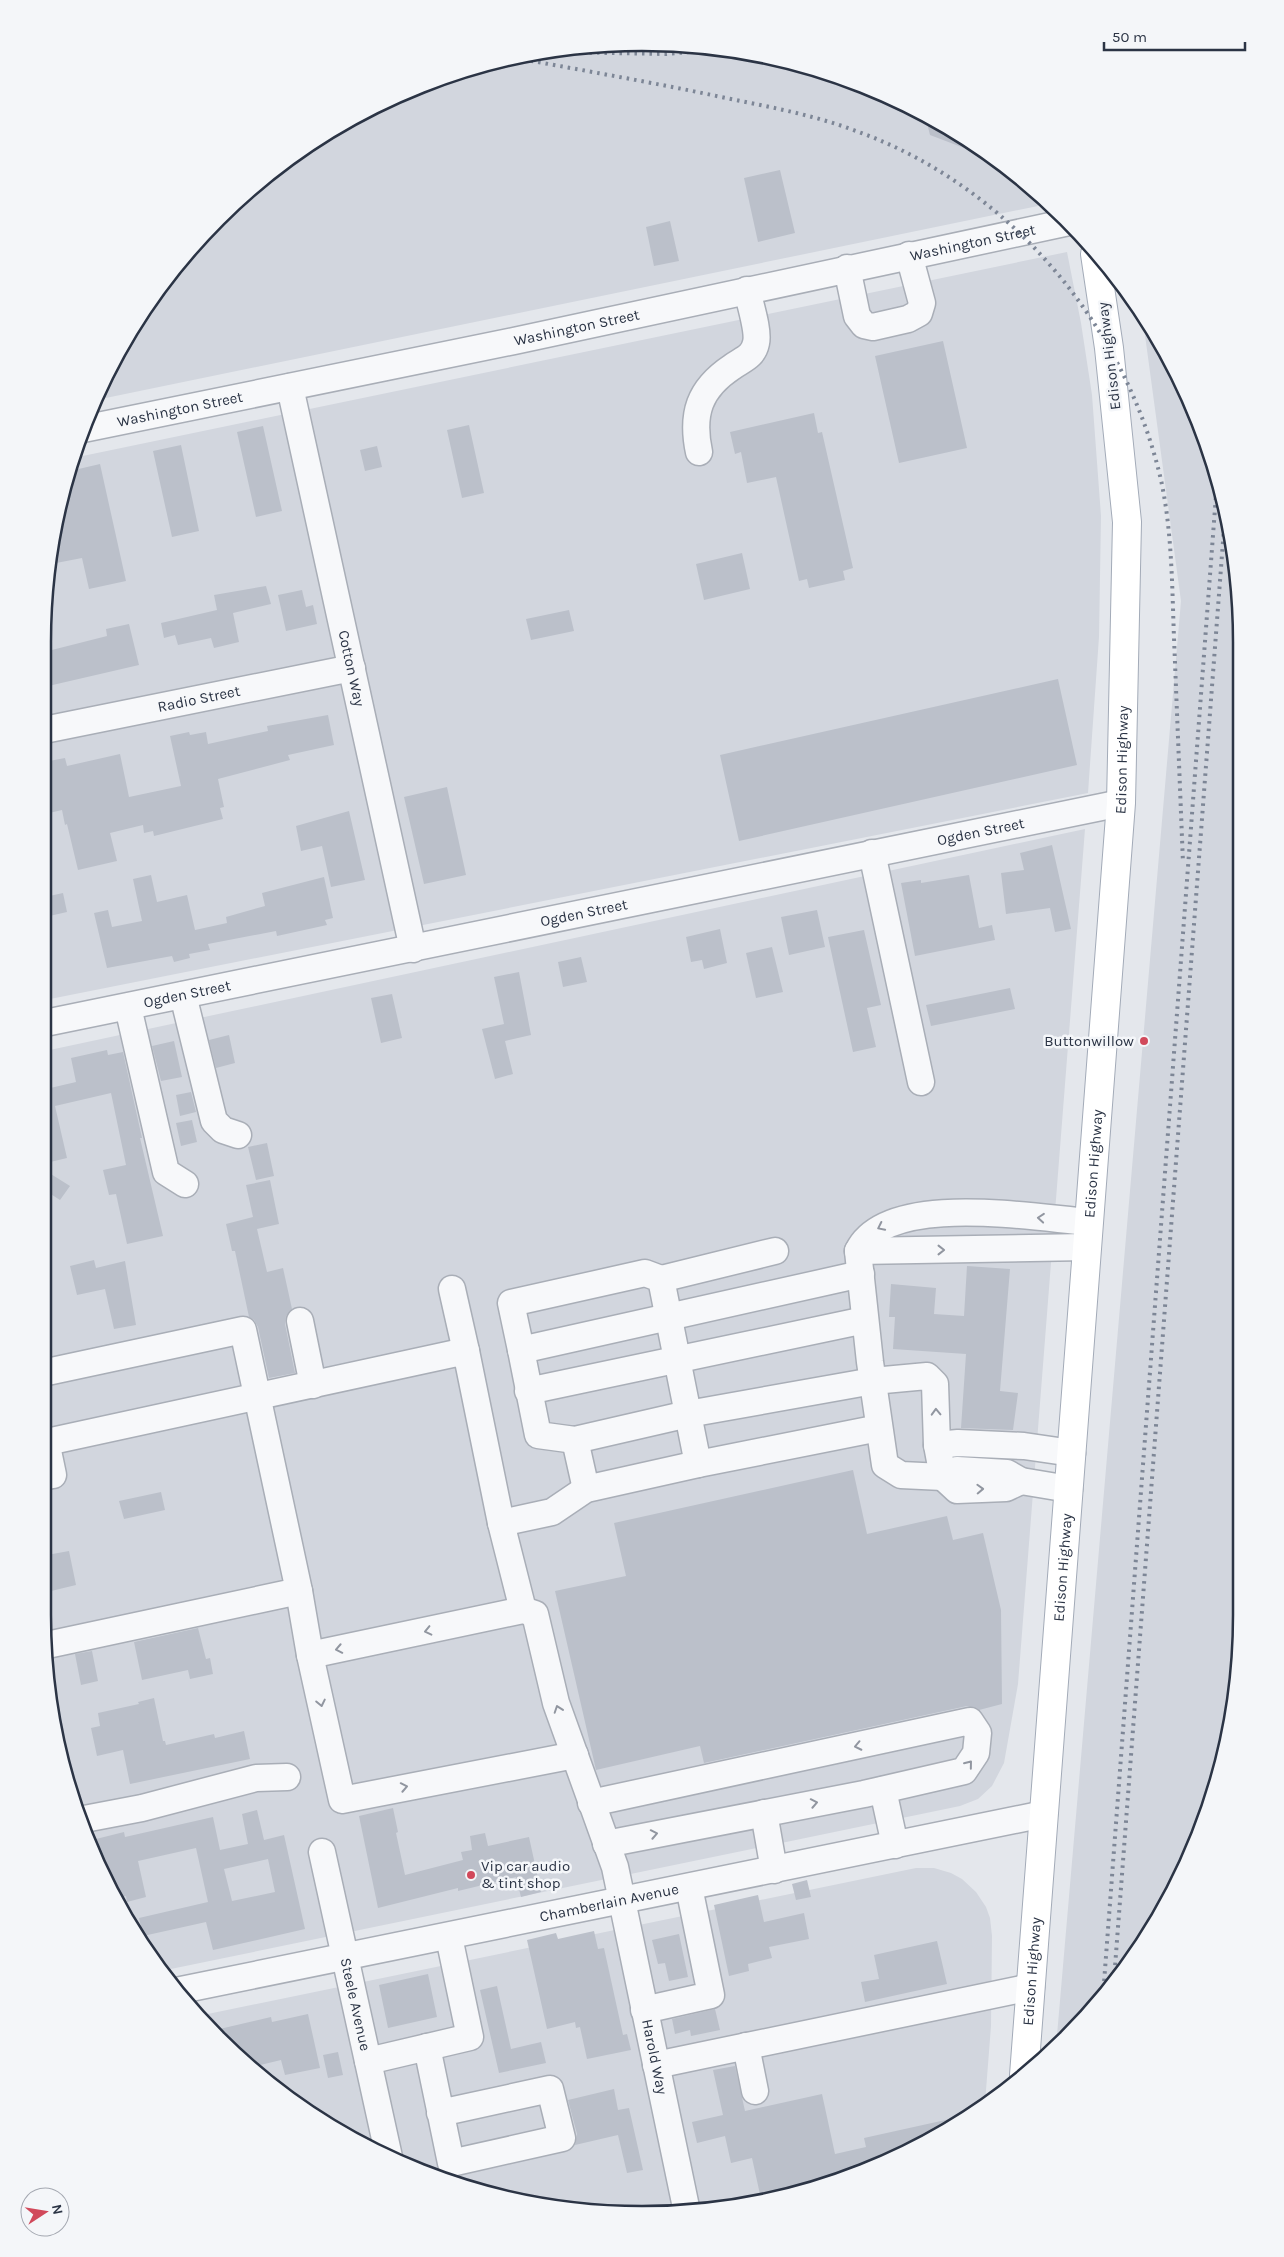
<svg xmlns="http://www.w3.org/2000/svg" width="1284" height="2257" font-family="Karla,sans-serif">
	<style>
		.built { fill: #d2d6de }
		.building { fill: #bbc0ca; fill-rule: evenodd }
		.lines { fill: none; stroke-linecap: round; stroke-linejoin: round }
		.minor-casing { stroke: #a9aeb7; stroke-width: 29 }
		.major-casing { stroke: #a3abb8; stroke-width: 30 }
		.minor { stroke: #f7f8fa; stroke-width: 26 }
		.major { stroke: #fff; stroke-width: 28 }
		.rail { stroke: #7d8696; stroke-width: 4; stroke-dasharray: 2.5 5; stroke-linecap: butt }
		.oneway { stroke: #9196a0 }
		.poi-dot { fill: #d1495b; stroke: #f4f6f9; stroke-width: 2 }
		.labels { text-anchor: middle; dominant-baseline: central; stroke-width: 5; stroke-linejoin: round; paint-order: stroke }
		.street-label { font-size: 15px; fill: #2b3445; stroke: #f4f6f9 }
		.poi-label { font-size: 15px; fill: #2b3445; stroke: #f4f6f9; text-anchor: end }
		.rim { fill: none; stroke: #2b3445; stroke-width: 2.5 }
	</style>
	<rect width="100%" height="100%" fill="#e4e7ec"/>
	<path class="built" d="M603,44L721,48L835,74L942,123L1036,195L1038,206L96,400L123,342L191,247L277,166L377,104L487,63Z
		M1067,252L1081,323L1092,395L1101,516L1099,637L1088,793L45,1000L44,603L73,458Z
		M1142,313L1210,449L1236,564L1240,1651L1210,1807L1161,1915L1093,2010L1056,2047L1181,601Z
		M1085,829L1018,1684L1004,1763L992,1786L978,1799L960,1806L161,1971L104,1880L74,1807L48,1690L45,1051Z
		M916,1868H934L951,1873L962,1879L976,1892L986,1907L990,1918L992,1936L991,2026L985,2103L942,2134L871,2169L759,2203L681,2213L564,2209L487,2194L377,2153L309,2113L218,2039L198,2016Z"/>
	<path class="building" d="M925,115L942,123L974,147L972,151L930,135Z
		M780,170L795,233L758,242L744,178Z
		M670,221L679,261L654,266L646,227Z
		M943,341L967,448L899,463L875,356Z
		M814,413L818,433L822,432L853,568L843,571L845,580L809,588L807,579L799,581L776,477L747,483L741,452L735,454L730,432Z
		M469,425L484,493L462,498L447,430Z
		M263,426L282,511L256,517L237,432Z
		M181,445L199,531L172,537L153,451Z
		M377,446L382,467L365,471L360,450Z
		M100,464L126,581L89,589L82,558L51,564L70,471Z
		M742,553L750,589L704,600L696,564Z
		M266,586L271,604L233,613L239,642L214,648L211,638L178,645L175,635L164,638L161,623L217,610L214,595Z
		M302,590L306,607L313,605L317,624L286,631L278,595Z
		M569,610L574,631L531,640L526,619Z
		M129,624L139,665L44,687V652L107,636L106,629Z
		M1058,679L1077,765L739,841L720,755Z
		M328,715L334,745L288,755L290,760L218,779L224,807L220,808L223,819L154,836L153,831L144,833L143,825L110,833L117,861L78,870L67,824L65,825L62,810L45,814L44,762L65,758L67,766L120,754L129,797L181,786L170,736L189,732L190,735L206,732L208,744L268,731L267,726Z
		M447,787L466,875L424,884L404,797Z
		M349,811L365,880L331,887L322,846L301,851L296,826Z
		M1052,845L1071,929L1055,932L1050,908L1006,914L1001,873L1024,870L1020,853Z
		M151,875L157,902L187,895L195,930L227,923L226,917L265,906L262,893L324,877L333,918L325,920L327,925L277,936L276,931L208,944L210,950L189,954L190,958L174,962L172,956L107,968L94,913L108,910L112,927L142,921L133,879Z
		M969,875L979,928L992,925L995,940L915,956L901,883L921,880V883Z
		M63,893L67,912L45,917V897Z
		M817,910L825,947L789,955L781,917Z
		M720,929L727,963L704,969L702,960L691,962L686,937Z
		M864,930L881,1005L867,1008L876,1047L853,1052L828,937Z
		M772,947L783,992L756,998L746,953Z
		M581,957L587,982L563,987L558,962Z
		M519,972L531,1035L505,1041L513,1074L495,1079L482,1029L504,1024L494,977Z
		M1010,988L1015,1009L931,1026L926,1005Z
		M392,994L402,1038L381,1043L371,998Z
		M229,1035L235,1063L216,1068L209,1040Z
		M174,1041L182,1077L161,1081L152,1046Z
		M107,1050L108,1055L123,1052L142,1138H140L163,1236L127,1244L116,1194L109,1195L103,1170L126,1165L111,1093L55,1106L67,1158L46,1163V1089L76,1082L71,1058Z
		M191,1092L196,1112L180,1116L176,1095Z
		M192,1120L197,1142L181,1146L176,1123Z
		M267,1143L274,1176L256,1180L248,1147Z
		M46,1171L70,1186L60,1200L46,1191Z
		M270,1180L279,1224L257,1229L267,1272L283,1268L292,1309L286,1316L285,1324L295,1373L269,1378L258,1327L254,1320L249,1317L235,1251H232L226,1224L253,1217L246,1185Z
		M94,1260L96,1268L125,1261L136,1325L114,1329L105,1289L77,1295L70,1266Z
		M967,1266L1010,1269L1000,1391L1018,1393L1013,1430L961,1428L966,1354L893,1349L895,1317H889L891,1284L936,1288L934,1314L964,1316Z
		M853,1470L867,1534L947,1516L953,1540L983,1533L1001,1610L1002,1704L979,1710L967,1706L704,1763L700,1746L596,1770L555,1591L626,1576L614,1523Z
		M161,1492L165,1510L124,1519L119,1501Z
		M69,1551L76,1585L47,1592V1555Z
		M198,1628L206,1659L210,1658L213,1674L190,1679L188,1670L142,1680L134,1642Z
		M92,1651L98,1681L81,1685L75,1654Z
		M154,1698L163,1741H165L166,1745L214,1734L215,1738L244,1731L250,1759L130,1784L123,1750L97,1756L91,1728L100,1726L98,1713L139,1704L138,1702Z
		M393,1808L398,1832L396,1833L405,1875L463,1860L461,1852L472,1850L470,1836L485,1833L488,1846L529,1837L541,1892L521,1897L516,1877L458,1891V1888L378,1908L359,1816Z
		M257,1810L264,1840L284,1835L305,1929L213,1950L206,1922L143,1936L139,1918L208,1902L196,1848L138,1861L146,1897L127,1902L126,1896L116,1899L113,1894L106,1865L99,1867L88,1841L124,1832L125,1837L213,1817L220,1850L248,1844L242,1814ZM268,1859L275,1892L232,1901L224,1869Z
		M807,1880L811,1897L796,1900L792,1884Z
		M758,1895L764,1922L804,1913L809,1939L769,1947L772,1958L748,1964L749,1971L729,1976L714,1905Z
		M594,1931L598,1949L604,1948L623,2035L627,2034L631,2050L587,2059L580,2027L576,2028L575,2022L547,2029L527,1940L556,1933L558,1939Z
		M679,1934L688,1977L669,1981L665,1963L658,1964L652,1940Z
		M937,1941L947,1984L865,2002L861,1982L879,1979L874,1955Z
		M428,1974L437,2017L388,2028L379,1985Z
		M497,1986L511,2049L541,2042L546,2063L499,2073L480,1990Z
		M715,2009L720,2030L691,2036L690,2030L675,2034L672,2019Z
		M308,2014L320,2068L285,2075L281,2060L252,2067L211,2031L271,2017L272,2022Z
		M338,2052L343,2075L328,2078L323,2055Z
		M735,2066L745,2111L822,2094L835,2154L866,2147L864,2138L968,2115L942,2134L871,2169L807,2188L761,2199L752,2158L731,2163L725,2136L697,2143L692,2122L723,2115L713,2070Z
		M614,2089L618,2110L629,2108L643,2170L627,2173L618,2135L575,2145L577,2134L568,2100Z"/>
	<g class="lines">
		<g class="minor-casing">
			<g id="minor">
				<path d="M847,268L857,316L864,325L873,327L908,319L919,313L922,303L909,255"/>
				<path id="s1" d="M290,387L413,949"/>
				<path id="s2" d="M83,429L514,341L1069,222"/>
				<path d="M699,452C691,414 699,389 732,367C743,359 753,357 756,343C759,331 750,304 747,290"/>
				<path id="s3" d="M44,730L352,668"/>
				<path d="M872,853L921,1082"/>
				<path d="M183,995L214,1121L223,1130L238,1135"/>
				<path d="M128,1007L166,1172L185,1184"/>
				<path id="s4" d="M45,1023L1121,803"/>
				<path d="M858,1251L1087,1247"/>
				<path d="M661,1279L775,1251"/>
				<path d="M452,1289L466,1351"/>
				<path d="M300,1321L313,1385"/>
				<path d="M521,1350L511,1303L645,1273L661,1279L688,1414L873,1381L927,1376L935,1384L937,1445L943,1477L957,1490L1006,1488L1021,1481"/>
				<path d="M47,1372L243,1330L299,1591L47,1645"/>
				<path d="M528,1391L865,1320"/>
				<path d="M575,1440L586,1489"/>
				<path d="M47,1442L466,1351L501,1523L523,1610"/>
				<path d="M937,1445L958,1443L1024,1446L1072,1453"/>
				<path d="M47,1446L53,1475L47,1476"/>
				<path d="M698,1464L688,1414L575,1440L538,1435L521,1350L861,1274"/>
				<path d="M1069,1489L1021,1481L1007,1473L957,1470L943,1477L901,1475L885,1465L870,1362L858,1251C887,1191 1034,1218 1089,1222"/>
				<path d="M501,1523L552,1512L586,1489L698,1464L879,1428"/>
				<path d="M299,1591L310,1655L342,1800L575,1755"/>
				<path id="s5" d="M310,1655L523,1610L535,1614L556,1703L615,1867L687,2212"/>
				<path d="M883,1790L895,1845"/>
				<path d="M591,1803L970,1721L978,1733L976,1753L964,1771L864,1794L606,1844"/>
				<path d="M764,1813L774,1870"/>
				<path d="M79,1820L142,1808L256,1778L287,1777"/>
				<path id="s6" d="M322,1852L389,2157"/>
				<path id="s7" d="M176,1991L1044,1814"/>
				<path d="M644,2010L711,1995L689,1887"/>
				<path d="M746,2046L755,2091"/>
				<path d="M427,2047L451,2163L562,2138L550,2089L440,2113"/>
				<path d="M368,2061L470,2037L449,1937"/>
				<path d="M656,2065L1031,1987"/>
			</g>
		</g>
		<g class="major-casing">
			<g id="major">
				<path id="s8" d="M1024,2075L1121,803L1127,522L1109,348L1095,254"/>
			</g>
		</g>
		<use href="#minor" class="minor"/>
		<use href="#major" class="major"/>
		<path class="rail" d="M552,52L666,54L725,49
			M516,58C586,71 656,83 726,98C770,107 814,115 856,131C1008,185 1125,324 1161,480C1172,531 1172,585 1174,638C1177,713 1180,788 1183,863
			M1114,1980L1225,515
			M1103,1996L1217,482"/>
	</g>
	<defs><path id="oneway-chevron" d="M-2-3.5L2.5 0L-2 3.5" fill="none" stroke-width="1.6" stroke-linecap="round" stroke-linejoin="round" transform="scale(1.25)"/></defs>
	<g class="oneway">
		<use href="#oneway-chevron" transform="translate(1041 1218) rotate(-175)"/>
		<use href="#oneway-chevron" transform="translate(881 1227) rotate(154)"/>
		<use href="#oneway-chevron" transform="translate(941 1250)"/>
		<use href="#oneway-chevron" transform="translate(936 1412) rotate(-92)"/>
		<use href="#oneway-chevron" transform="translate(980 1489) rotate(-2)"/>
		<use href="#oneway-chevron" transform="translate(428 1631) rotate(167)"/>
		<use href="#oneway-chevron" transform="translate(339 1649) rotate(169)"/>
		<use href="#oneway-chevron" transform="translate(321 1703) rotate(78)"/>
		<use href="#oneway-chevron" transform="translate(558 1709) rotate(-109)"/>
		<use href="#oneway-chevron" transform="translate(858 1746) rotate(168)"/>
		<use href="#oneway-chevron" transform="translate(969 1764) rotate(-51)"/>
		<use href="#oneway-chevron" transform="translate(404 1787) rotate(-11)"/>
		<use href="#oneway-chevron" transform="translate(814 1803) rotate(-11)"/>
		<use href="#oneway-chevron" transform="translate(654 1834) rotate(-11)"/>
	</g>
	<g class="poi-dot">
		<circle cx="1144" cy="1041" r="5"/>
		<circle cx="471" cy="1875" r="5"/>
	</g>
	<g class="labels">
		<g class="street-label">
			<text stroke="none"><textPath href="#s2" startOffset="909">Washington Street</textPath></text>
			<text stroke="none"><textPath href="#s2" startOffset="504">Washington Street</textPath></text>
			<text transform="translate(1109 356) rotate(-97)">Edison Highway</text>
			<text stroke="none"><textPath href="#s2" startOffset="99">Washington Street</textPath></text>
			<text stroke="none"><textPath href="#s1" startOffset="288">Cotton Way</textPath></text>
			<text stroke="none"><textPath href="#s3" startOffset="158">Radio Street</textPath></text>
			<text stroke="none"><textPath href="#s8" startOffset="1319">Edison Highway</textPath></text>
			<text stroke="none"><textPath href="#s4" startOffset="955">Ogden Street</textPath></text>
			<text stroke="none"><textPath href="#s4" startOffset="550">Ogden Street</textPath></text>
			<text stroke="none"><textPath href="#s4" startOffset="145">Ogden Street</textPath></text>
			<text stroke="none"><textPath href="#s8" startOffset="914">Edison Highway</textPath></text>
			<text stroke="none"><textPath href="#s8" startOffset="509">Edison Highway</textPath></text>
			<text stroke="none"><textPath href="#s7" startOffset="442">Chamberlain Avenue</textPath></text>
			<text stroke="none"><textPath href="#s8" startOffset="104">Edison Highway</textPath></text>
			<text stroke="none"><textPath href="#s6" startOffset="156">Steele Avenue</textPath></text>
			<text stroke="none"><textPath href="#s5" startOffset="690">Harold Way</textPath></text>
		</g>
		<g class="poi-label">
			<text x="1134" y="1041">Buttonwillow</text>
			<text x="481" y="1866" text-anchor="start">Vip car audio<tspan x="481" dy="17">&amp; tint shop</tspan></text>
		</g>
	</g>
	<path d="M0 0H1284V2257H0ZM642 51H642A591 591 0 0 1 1233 642V1615A591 591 0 0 1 642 2206H642A591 591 0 0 1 51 1615V642A591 591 0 0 1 642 51Z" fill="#f4f6f9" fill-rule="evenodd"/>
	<path class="rim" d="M642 51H642A591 591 0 0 1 1233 642V1615A591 591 0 0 1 642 2206H642A591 591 0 0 1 51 1615V642A591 591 0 0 1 642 51Z"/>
	<g transform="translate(45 2212) rotate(78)"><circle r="24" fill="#f4f6f9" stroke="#a4a8b1"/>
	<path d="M0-4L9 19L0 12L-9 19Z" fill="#d1495b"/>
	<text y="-8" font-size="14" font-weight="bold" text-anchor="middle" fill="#2b3445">N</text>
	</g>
	<path d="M1104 42v8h141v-8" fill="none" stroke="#2b3445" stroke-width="2.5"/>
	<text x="1112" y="42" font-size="15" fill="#2b3445" stroke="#f4f6f9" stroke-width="4" paint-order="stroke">50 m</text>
</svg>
